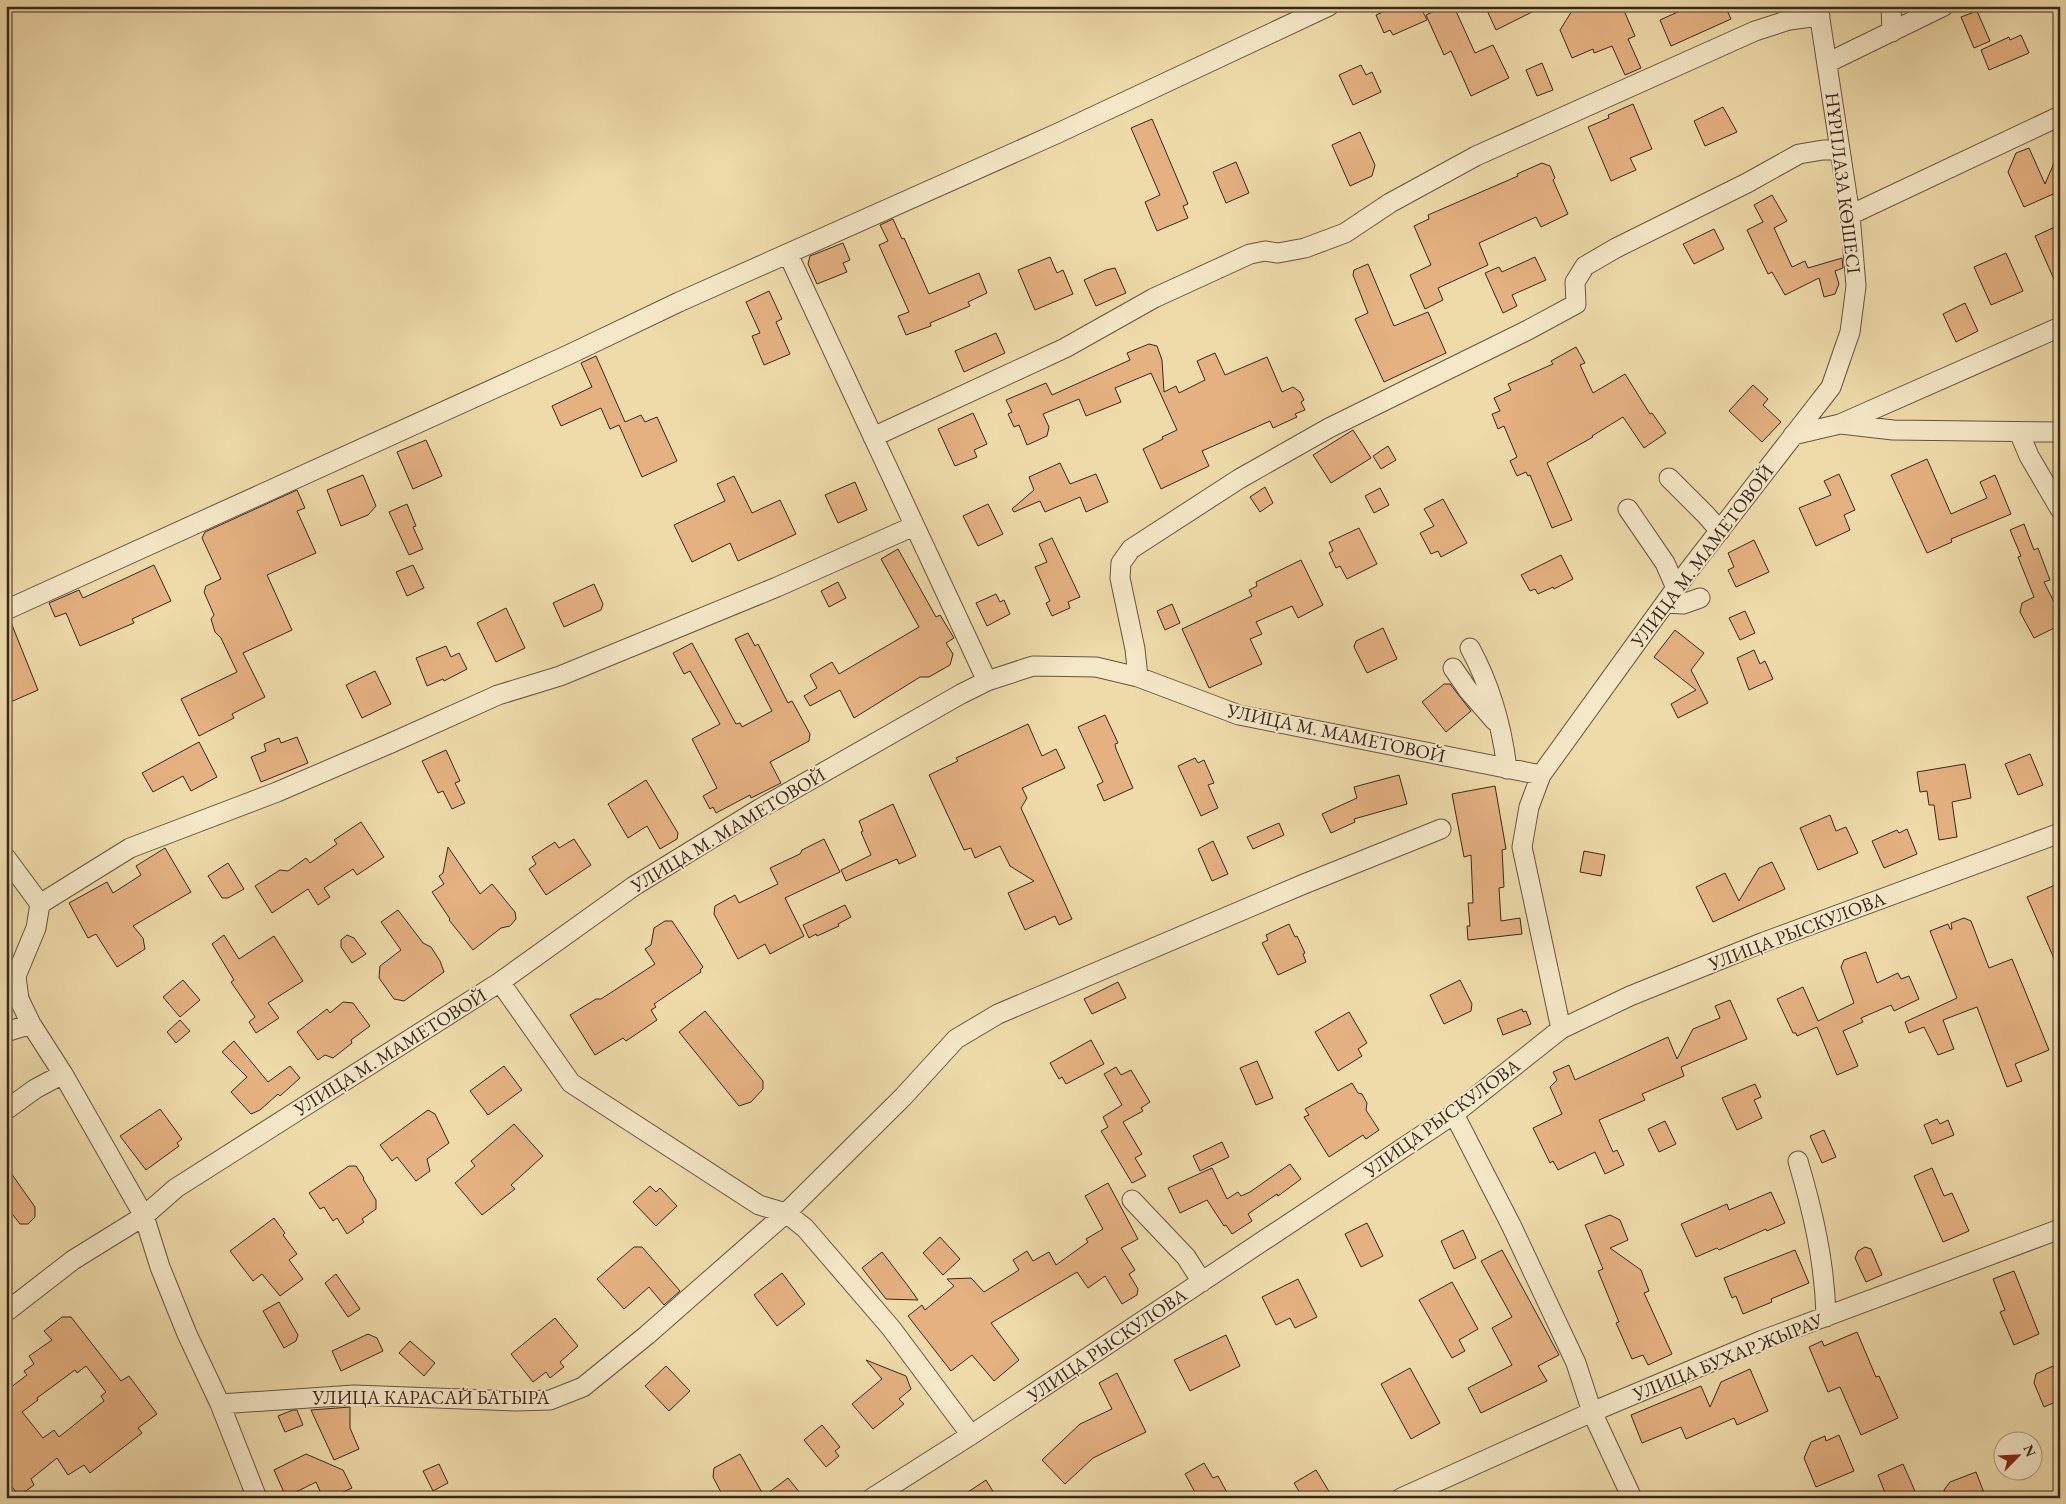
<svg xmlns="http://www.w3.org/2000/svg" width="2066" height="1504" font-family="'EB Garamond',serif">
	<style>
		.building { fill: #e5b181; stroke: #38271d; fill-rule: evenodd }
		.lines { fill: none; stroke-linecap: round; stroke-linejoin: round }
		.minor-casing { stroke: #665440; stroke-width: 21 }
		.minor { stroke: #f5e8c8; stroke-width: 19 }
		.labels { text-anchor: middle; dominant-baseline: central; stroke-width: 4; stroke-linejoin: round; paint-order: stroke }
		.street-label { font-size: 19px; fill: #38271d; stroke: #f5e8c8 }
	</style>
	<rect width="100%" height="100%" fill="#efdbaa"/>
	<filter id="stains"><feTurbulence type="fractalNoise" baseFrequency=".004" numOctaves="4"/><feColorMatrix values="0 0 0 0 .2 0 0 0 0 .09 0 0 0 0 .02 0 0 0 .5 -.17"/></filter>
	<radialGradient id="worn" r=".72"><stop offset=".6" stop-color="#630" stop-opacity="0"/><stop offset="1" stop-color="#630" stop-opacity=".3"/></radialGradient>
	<path class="building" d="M1382,6H1420L1427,20L1393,35L1390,30L1384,33L1376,15L1385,11Z
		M1445,6L1455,9L1475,53L1493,45L1509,78L1471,96L1451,51L1444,55L1426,15Z
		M1485,6H1544L1496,30Z
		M1575,6H1622L1635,36L1628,39L1641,68L1625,75L1612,46L1594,53L1593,49L1572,58L1560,30Z
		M1691,6H1725L1731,19L1671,46L1660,20Z
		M1977,11L1990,41L1974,48L1961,17Z
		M2021,35L2029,53L1989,70L1981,50L2009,37L2010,40Z
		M1542,63L1553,90L1537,96L1526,70Z
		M1361,65L1366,75L1372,72L1381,92L1353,105L1339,75Z
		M1633,104L1652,149L1630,158L1636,170L1611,181L1588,127L1609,118L1608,115Z
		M1723,107L1737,132L1705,146L1694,121Z
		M1152,119L1188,204L1183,206L1188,218L1157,231L1145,202L1160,195L1131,128Z
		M1360,132L1375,165L1372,176L1350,186L1332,145Z
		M2029,148L2045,184L2060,149V191L2024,207L2008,172L2016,153Z
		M1236,162L1249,193L1226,203L1213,172Z
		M1542,163L1550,166L1555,178L1553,180L1568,214L1541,227L1536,217L1479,243L1488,265L1438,288L1443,300L1425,309L1410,275L1431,265L1414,226L1429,219L1428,215L1518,176L1517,174Z
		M1772,195L1787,221L1774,228L1792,267L1805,261L1808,268L1842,258L1843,268L1835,271L1839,284L1835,294L1824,297L1819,278L1785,295L1772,272L1768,274L1747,230L1763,222L1754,205Z
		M893,219L902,239L904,238L929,294L979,273L987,293L968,302L970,306L930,323L931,326L906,335L898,316L909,312L879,245L888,241L880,225Z
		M2055,227L2060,237V293L2035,236Z
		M1714,229L1724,249L1694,264L1683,244Z
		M843,243L850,260L843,263L847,272L817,284L808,264L810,256Z
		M2006,253L2023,291L1991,305L1974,267Z
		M1050,257L1057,273L1063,270L1073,294L1035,310L1018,270Z
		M1535,257L1546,280L1512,295L1517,306L1503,313L1485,273L1499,267L1502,272Z
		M1368,264L1394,326L1428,312L1446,353L1384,382L1355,319L1368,313L1353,275L1354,270Z
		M1115,268L1126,293L1096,306L1084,280L1106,270Z
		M769,291L782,319L776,322L790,354L764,365L752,336L760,333L746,302Z
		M1965,303L1978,331L1956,342L1943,314Z
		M996,333L1005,353L964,372L955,351Z
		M1149,344L1157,346L1162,360L1164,392L1176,386L1179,393L1205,380L1197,361L1215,353L1225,375L1267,357L1282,392L1293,387L1300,392L1304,400L1301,402L1305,410L1295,414L1297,417L1273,428L1270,421L1202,451L1209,466L1161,489L1143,449L1163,439L1162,437L1177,430L1151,373L1115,388L1121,402L1086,416L1079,399L1043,414L1049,427L1047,436L1027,445L1019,425L1014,427L1008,414L1012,412L1006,400L1046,383L1052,395L1130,360L1127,353Z
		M1576,347L1585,363L1580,365L1593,393L1625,374L1650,414L1652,413L1666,433L1644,448L1623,417L1592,436L1593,437L1547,463L1572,520L1552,528L1530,475L1528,476L1526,472L1517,476L1510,461L1517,457L1504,426L1498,429L1492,414L1500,411L1494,398L1511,390L1508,384L1553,364L1551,361Z
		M596,356L625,422L641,415L645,422L657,417L677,461L642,477L619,425L610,429L601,408L561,426L552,406L592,387L581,363Z
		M1753,385L1768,399L1763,405L1781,422L1762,442L1729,411Z
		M973,413L987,444L974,450L977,457L955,466L938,429Z
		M1353,430L1371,458L1331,483L1313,455Z
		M426,440L442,476L413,489L397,452Z
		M1388,446L1396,460L1381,469L1373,456Z
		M1927,459L1951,514L1987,498L1980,482L1995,475L2011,514L1951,539L1952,542L1927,553L1891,475Z
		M1060,463L1070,484L1096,474L1108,502L1086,512L1080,497L1045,512L1040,501L1014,512L1012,509L1034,490L1029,477Z
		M1839,474L1855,510L1844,515L1850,530L1816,546L1799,508L1831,495L1824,481Z
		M363,475L376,506L368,515L341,526L327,490Z
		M734,476L752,513L780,500L796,534L738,561L730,543L692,562L674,525L725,501L717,484Z
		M855,482L867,510L838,523L825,495Z
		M1265,487L1273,503L1260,512L1250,497Z
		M1380,488L1389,505L1374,513L1365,496Z
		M297,490L305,508L297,511L316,553L267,575L292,630L243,653L265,697L232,714L234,718L199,736L181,699L237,672L221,638L215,632L211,619L214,615L204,592L206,586L221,579L202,538L205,532Z
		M1443,499L1467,543L1441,557L1438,551L1431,554L1420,533L1434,526L1424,509Z
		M407,504L416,526L413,527L423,549L409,555L389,512Z
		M988,504L1003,534L978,546L963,516Z
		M2024,524L2034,550L2038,548L2050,580L2044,582L2060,614V625L2034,638L2020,612L2022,603L2034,597L2018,557L2021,556L2010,530Z
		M1359,528L1377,564L1347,579L1340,566L1336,568L1329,553L1333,551L1329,542Z
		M1052,538L1080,597L1068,602L1070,608L1052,616L1046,603L1050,601L1035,567L1047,562L1039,544Z
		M1754,540L1769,572L1736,587L1728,570L1734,567L1728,553Z
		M898,549L936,617L940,615L954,638L946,643L953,654L950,665L929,677H920L854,718L840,690L810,706L804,696L817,688L810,675L832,662L839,674L919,627L881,559Z
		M1561,555L1573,579L1554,589L1553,587L1538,594L1535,589L1530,591L1521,575Z
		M1301,560L1323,605L1298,618L1292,606L1256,622L1262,634L1250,639L1262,664L1209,688L1182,629L1252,596L1249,590L1257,586L1256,582Z
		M154,565L171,601L132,619L134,623L80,646L66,613L55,617L49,603L79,590L83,598Z
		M413,565L424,588L407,596L396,572Z
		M838,582L846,598L829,607L821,591Z
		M594,584L603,604L601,610L564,627L553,603Z
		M996,594L1000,602L1004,600L1010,614L987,626L976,603Z
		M1172,604L1180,623L1165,630L1157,611Z
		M506,608L525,648L496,662L477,623Z
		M1745,611L1755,633L1740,640L1729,618Z
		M10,620L38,690L6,704V621Z
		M1383,628L1397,659L1367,673L1354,647L1356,641Z
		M1675,630L1704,653L1691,670L1708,703L1678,718L1671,704L1696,690L1654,657Z
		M748,633L755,646L758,644L788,703L792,701L810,734L809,741L770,762L781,783L751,798L750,795L716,813L713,807L710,809L703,796L717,788L692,739L720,724L690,671L684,674L673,653L692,643L736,724L740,723L742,727L772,711L735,639Z
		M446,646L451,657L459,653L467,669L444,681L443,679L427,686L416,658Z
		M1754,650L1760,664L1765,661L1773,679L1749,690L1737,658Z
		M375,671L391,704L362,718L346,685Z
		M1444,684H1450L1471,711L1446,732L1422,702Z
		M1105,715L1118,743L1115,744L1116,749L1133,788L1104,801L1097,785L1103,782L1078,727Z
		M1028,724L1042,756L1056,749L1065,768L1022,788L1027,798L1021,808L1072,919L1059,925L1055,916L1025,930L1008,893L1034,881L1010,866L1000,846L975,858L971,848L964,850L929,775L958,761L956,758Z
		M297,737L308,763L261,782L251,757L266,751L264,744L279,738L281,743Z
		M199,742L217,777L191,791L183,776L153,792L142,773Z
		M446,750L460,781L455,783L465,803L452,809L443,791L438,793L422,761Z
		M2030,754L2043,785L2018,795L2005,764Z
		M1195,758L1198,763L1204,760L1214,783L1208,785L1218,808L1201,816L1178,766Z
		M1965,764L1971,798L1952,802L1957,837L1939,840L1934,805H1929L1927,791L1920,792L1917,772Z
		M1399,775L1407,804L1354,819L1355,822L1331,833L1322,814L1357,798L1354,787Z
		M646,780L678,833L677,839L660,849L647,826L628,838L608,804Z
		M1495,786L1506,849L1502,850L1504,887L1499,888L1501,921L1520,918L1522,934L1468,940L1467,926H1470L1468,903H1473L1471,855L1464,857L1452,794Z
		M893,804L916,856L899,864L897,859L846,881L841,870L871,855L861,832L863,831L859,821Z
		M1830,815L1836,831L1846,827L1858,853L1818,870L1800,828Z
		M361,822L384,857L357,875L353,869L324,888L330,897L318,905L308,889L272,913L255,886L280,870L288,871L306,858L310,863L337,844L334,840Z
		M1279,823L1284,835L1253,849L1247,837Z
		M1907,829L1917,854L1884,868L1872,841L1897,830L1899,833Z
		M574,839L591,865L546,895L529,869L536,864L532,857L555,842L559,848Z
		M824,839L840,872L785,898L804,936L770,954L765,944L738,959L714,914L715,906L735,895L739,903L778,884L770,868L800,854L802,850Z
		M1213,841L1228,874L1212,881L1198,849Z
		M448,847L480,894L492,884L515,912L516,919L510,926L501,928L473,950L449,920L450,919L432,892L444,884L439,876L443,873Z
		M165,848L191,892L133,926L143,938L145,949L117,967L96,934L88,938L69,903L107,882L113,893L141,875L136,866Z
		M1584,851L1605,855L1601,876L1580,872Z
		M1772,862L1785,889L1713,922L1696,887L1725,873L1739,901L1759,868Z
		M228,863L244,889L228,898H222L208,876Z
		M2060,883V972L2027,897Z
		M845,905L851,917L838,924L839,926L817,936L816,934L809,938L803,925Z
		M398,910L423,943L431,947L440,961L444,972L404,1001L394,999L379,978L380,966L401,950L381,922Z
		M1964,918L1971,921L1989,968L2012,959L2049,1050L2015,1064L2022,1081L2007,1087L1977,1007L1943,1020L1954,1049L1938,1055L1924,1027L1909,1033L1905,1022L1957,998L1930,931L1948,924L1950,929H1952L1951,923Z
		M665,921H672L703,967L700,970L701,972L654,1004L656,1007L651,1010L657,1020L626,1041L623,1038L595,1055L570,1015L596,999H601L655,964L645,949L651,945L654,928Z
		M1289,924L1295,937L1297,936L1305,953L1303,954L1306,962L1278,975L1262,943L1268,940L1266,935Z
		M224,935L239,959L274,936L303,981L268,1003L279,1018L256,1033L249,1022L255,1017L231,982L234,980L212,944Z
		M347,935L354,938L366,954L352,963L341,947V940Z
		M1866,952L1877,983L1898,973L1901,979L1909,976L1919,999L1894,1011L1891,1005L1861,1018L1863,1022L1843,1031L1858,1066L1837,1075L1817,1027L1797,1036L1796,1033H1793L1777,999L1803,987L1818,1021L1854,1003L1841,967L1844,960Z
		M183,980L200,1000L180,1017L163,997Z
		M1460,980L1472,1004L1471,1011L1444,1024L1430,995Z
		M1118,982L1126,998L1092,1014L1084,999Z
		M1730,1000L1747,1039L1681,1067L1684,1076L1642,1094L1645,1100L1599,1120L1613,1152L1617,1150L1624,1165L1605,1174L1595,1152L1558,1170L1553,1161L1550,1163L1533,1128L1562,1114L1550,1087L1557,1080L1553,1072L1569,1065L1575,1080L1668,1037L1677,1059L1693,1029L1720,1018L1715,1006Z
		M343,1002L353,1003L370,1026L351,1040L352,1043L333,1058L325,1055L318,1060L297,1032L327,1009L330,1013Z
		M1522,1009L1523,1012L1526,1011L1531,1024L1503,1035L1497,1019Z
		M705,1011L763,1081V1089L751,1102L739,1106L679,1032Z
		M1349,1012L1367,1043L1358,1049L1362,1056L1338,1071L1315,1032Z
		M180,1020L190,1031L176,1043L167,1032Z
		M1091,1040L1104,1064L1066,1084L1062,1077L1059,1079L1050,1063Z
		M234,1041L268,1082L290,1066L300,1078L280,1096L278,1094L260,1110L251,1114L231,1092L247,1077L222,1052Z
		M1257,1061L1273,1098L1256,1105L1240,1068Z
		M504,1066L522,1090L488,1115L470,1091Z
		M1116,1067L1121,1075L1131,1070L1150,1102L1141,1108L1143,1111L1123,1122L1142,1154L1135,1158L1146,1176L1132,1183L1101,1131L1108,1127L1103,1117L1122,1105L1104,1074Z
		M1352,1083L1358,1093L1362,1094L1367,1103L1366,1110L1379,1130L1366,1139L1363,1135L1329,1157L1304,1117L1309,1115L1305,1109Z
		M1755,1084L1761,1097L1754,1100L1762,1118L1737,1130L1722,1098Z
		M160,1109L182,1139L177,1143L179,1146L146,1170L120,1136Z
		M428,1110L435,1114L449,1143L427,1159L430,1171L416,1181L397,1157L392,1161L380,1145Z
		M1937,1119L1940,1124L1948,1120L1954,1135L1932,1144L1924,1125Z
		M1665,1121L1676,1144L1659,1152L1648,1129Z
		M514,1124L543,1156L511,1185L515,1189L482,1215L455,1183L475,1166L471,1161Z
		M1824,1130L1836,1157L1822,1163L1810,1136Z
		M1222,1142L1229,1157L1200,1171L1193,1156Z
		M1290,1164L1301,1179L1278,1196L1277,1194L1248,1214L1252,1221L1232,1234L1226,1225L1224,1226L1207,1200L1180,1213L1168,1188L1212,1168L1227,1199L1238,1192L1241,1196L1250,1192Z
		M6,1166L35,1207V1217L28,1224H20L6,1206Z
		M349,1166H356L364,1178L363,1179L376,1200V1209L362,1219L364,1222L347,1234L337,1218L333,1221L324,1207L320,1209L309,1193Z
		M1932,1168L1944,1196L1952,1193L1969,1231L1943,1242L1914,1176Z
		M1108,1183L1138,1239L1121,1248L1135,1270L1129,1274L1138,1289L1137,1295L1122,1304L1105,1276L1088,1288L1077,1272L991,1323L1019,1360L994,1381L972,1355L951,1371L908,1316L922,1305L925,1310L954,1286L947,1279L971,1278L984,1292L1019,1270L1013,1260L1027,1251L1033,1261L1049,1252L1056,1265L1088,1242L1086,1239L1103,1229L1085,1196Z
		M650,1186L656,1192L660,1188L677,1206L656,1226L633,1202Z
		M1771,1192L1785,1223L1767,1231L1766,1229L1719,1250L1717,1248L1696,1257L1681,1224L1727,1204L1729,1210Z
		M1610,1215L1620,1220L1628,1240L1610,1248L1641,1270L1649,1291L1644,1293L1672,1354L1648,1365L1643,1355L1632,1359L1616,1323L1619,1322L1598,1271L1603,1269L1585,1225Z
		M274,1218L285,1233L283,1235L297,1254L289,1260L303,1279L280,1296L262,1274L253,1281L230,1251Z
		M1367,1223L1383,1256L1361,1267L1345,1234Z
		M1463,1230L1476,1258L1454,1269L1441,1241Z
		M940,1237L960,1259L943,1275L923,1253Z
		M634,1247H642L680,1291L664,1305L649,1287L624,1309L597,1279Z
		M1865,1247L1871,1249L1882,1275L1866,1282L1855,1258L1858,1251Z
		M1502,1250L1559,1355L1538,1366L1547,1381L1481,1413L1468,1388L1512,1365L1492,1328L1512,1317L1481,1261Z
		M1795,1250L1809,1283L1771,1299L1772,1302L1743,1314L1736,1296L1732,1298L1724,1278Z
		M882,1252L908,1286L918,1300L886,1299L862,1268Z
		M2014,1271L2039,1334L2014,1345L2000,1312L2005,1310L1993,1279Z
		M782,1273L805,1304L777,1326L754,1295Z
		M336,1274L360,1309L348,1317L325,1283Z
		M1298,1279L1317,1317L1295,1328L1290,1318L1276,1325L1262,1297Z
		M1452,1282L1478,1329L1459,1340L1465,1351L1452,1358L1419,1300Z
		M279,1302L298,1335L296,1341L284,1348L263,1311Z
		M62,1317H71L121,1381L129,1376L157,1414L138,1428L142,1433L90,1473L84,1465L68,1475L57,1458L31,1479L34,1485L19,1496L6,1479V1391L27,1375L24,1371L34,1364L29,1356L52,1340L44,1331ZM86,1366L106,1392L101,1396L104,1401L59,1437L54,1430L43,1438L22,1412L38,1400L37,1398L75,1370L77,1373Z
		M555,1318L578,1346L560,1362L564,1367L550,1378L546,1372L533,1382L511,1354Z
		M1857,1332L1876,1377L1879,1376L1898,1418L1861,1435L1840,1387L1828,1392L1809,1347L1822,1341L1824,1346Z
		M368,1334L377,1338L383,1351L341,1371L332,1351Z
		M1226,1335L1240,1366L1190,1391L1174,1360Z
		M410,1341L435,1363L424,1376L399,1353Z
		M866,1360L906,1376L911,1389L899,1399L904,1404L873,1429L852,1404L882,1379Z
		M666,1366L690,1391L669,1411L645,1386Z
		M2053,1366L2060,1381V1400L2044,1407L2034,1383L2036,1374Z
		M1410,1368L1440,1423L1411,1439L1381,1384Z
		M1750,1369L1768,1411L1737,1425L1734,1418L1686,1439L1681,1427L1642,1443L1631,1415L1701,1386L1710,1407L1721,1382Z
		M1117,1373L1146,1432L1093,1458L1065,1484L1042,1460L1080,1424L1112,1409L1099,1383Z
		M350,1407V1428L359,1449L334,1460L311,1410Z
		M293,1410H297L303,1425L285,1432L278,1416Z
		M822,1425L840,1447L835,1451L839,1456L826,1467L804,1440Z
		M1839,1435L1854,1471L1816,1487L1804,1458L1811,1442L1825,1436L1826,1441Z
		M306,1454L343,1470L352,1488L330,1498H323L316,1482L286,1497L274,1470Z
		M740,1454L764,1496L788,1478L804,1498H724L713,1477L714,1468Z
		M1204,1463L1213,1478L1218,1476L1230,1498H1198L1185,1474Z
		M439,1464L448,1483L433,1491L423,1471Z
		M1903,1464L1918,1498H1887L1878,1475Z
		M1316,1470L1333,1498H1303L1294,1483Z
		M1976,1472L1986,1498H1947L1944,1490L1950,1482Z
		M986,1480L997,1498H959Z"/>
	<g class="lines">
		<g class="minor-casing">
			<path id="minor" d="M1891,6L1892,32
				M1827,63L1944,6
				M1850,215L2060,116
				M788,254L987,681
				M1841,424L1893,430L2060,432
				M2019,432L2029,456L2060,509
				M1793,435L1840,424L2060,327
				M873,437L1065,348L1154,298L1250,254L1265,251L1278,253L1305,248L1345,233L1390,203L1476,156L1755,31L1789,20L1820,16
				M1669,478L1706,515L1720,531
				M1628,509L1665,563L1676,588
				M1665,603L1683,604L1700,598
				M6,610L568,355L679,302L1056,134L1329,6
				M1470,648C1490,685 1502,726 1507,769
				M1453,668L1468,690L1495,721
				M1138,677L1135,649L1120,578L1121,563L1131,549L1239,479L1329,428L1528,330L1576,304L1575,282L1585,266L1616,248L1747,183L1799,154L1823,150H1839
				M6,858L40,904L36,928L16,976L19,999L31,1024L63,1074L144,1216L160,1267L187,1334L220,1404L257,1498
				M40,904L130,848L277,792L391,743L498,695L560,676L777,587L914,526
				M500,982L571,1083L759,1205L786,1213L805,1228L891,1328L971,1435
				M1561,1029L1522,847L1529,807L1541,775L1689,570L1831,387L1850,332L1856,286L1850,215L1818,6
				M6,1032L31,1024
				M6,1110L35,1089L63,1074
				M1454,1114L1511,1225L1576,1363L1592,1412L1632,1498
				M1798,1161C1813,1212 1825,1263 1826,1317
				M1132,1200L1186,1257L1202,1282
				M6,1312L73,1260L144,1216L176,1188L500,982L634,886L761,808L961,694L987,681L1033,666L1096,667L1138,677L1239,715L1541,775
				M220,1404L354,1395L516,1401L550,1400L583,1387L647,1335L786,1213L903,1097L956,1039L998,1014L1304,884L1441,829
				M872,1498L971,1435L1454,1114L1561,1029L1630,996L1764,942L2060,833
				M1401,1498L1592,1412L1763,1340L2060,1229"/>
		</g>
		<use href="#minor" class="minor"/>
	</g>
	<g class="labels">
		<g class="street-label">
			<text transform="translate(1843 183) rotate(83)">НҰРПЛАЗА КӨШЕСІ</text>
			<text transform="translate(1702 556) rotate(-53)">УЛИЦА М. МАМЕТОВОЙ</text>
			<text transform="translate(1336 733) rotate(12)">УЛИЦА М. МАМЕТОВОЙ</text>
			<text transform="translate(728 830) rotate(-31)">УЛИЦА М. МАМЕТОВОЙ</text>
			<text transform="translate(1797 931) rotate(-21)">УЛИЦА РЫСКУЛОВА</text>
			<text transform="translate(390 1052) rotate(-32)">УЛИЦА М. МАМЕТОВОЙ</text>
			<text transform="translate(1442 1118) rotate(-36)">УЛИЦА РЫСКУЛОВА</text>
			<text transform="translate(1107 1345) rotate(-34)">УЛИЦА РЫСКУЛОВА</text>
			<text transform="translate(1728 1357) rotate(-22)">УЛИЦА БУХАР ЖЫРАУ</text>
			<text x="431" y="1397">УЛИЦА КАРАСАЙ БАТЫРА</text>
		</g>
	</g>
	<rect width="2066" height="1504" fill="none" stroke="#efdbaa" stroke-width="25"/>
	<rect x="8" y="8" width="2051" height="1489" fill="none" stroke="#38271d" stroke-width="2.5"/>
	<rect x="12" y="12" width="2041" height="1479" fill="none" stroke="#38271d"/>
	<g transform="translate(2018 1456) rotate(66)"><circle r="24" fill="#f5e8c8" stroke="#a99b84"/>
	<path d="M0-4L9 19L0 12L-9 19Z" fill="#8f2418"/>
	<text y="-8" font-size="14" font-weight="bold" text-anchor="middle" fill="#38271d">N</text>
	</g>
	<rect width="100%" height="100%" filter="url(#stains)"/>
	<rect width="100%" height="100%" fill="url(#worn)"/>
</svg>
